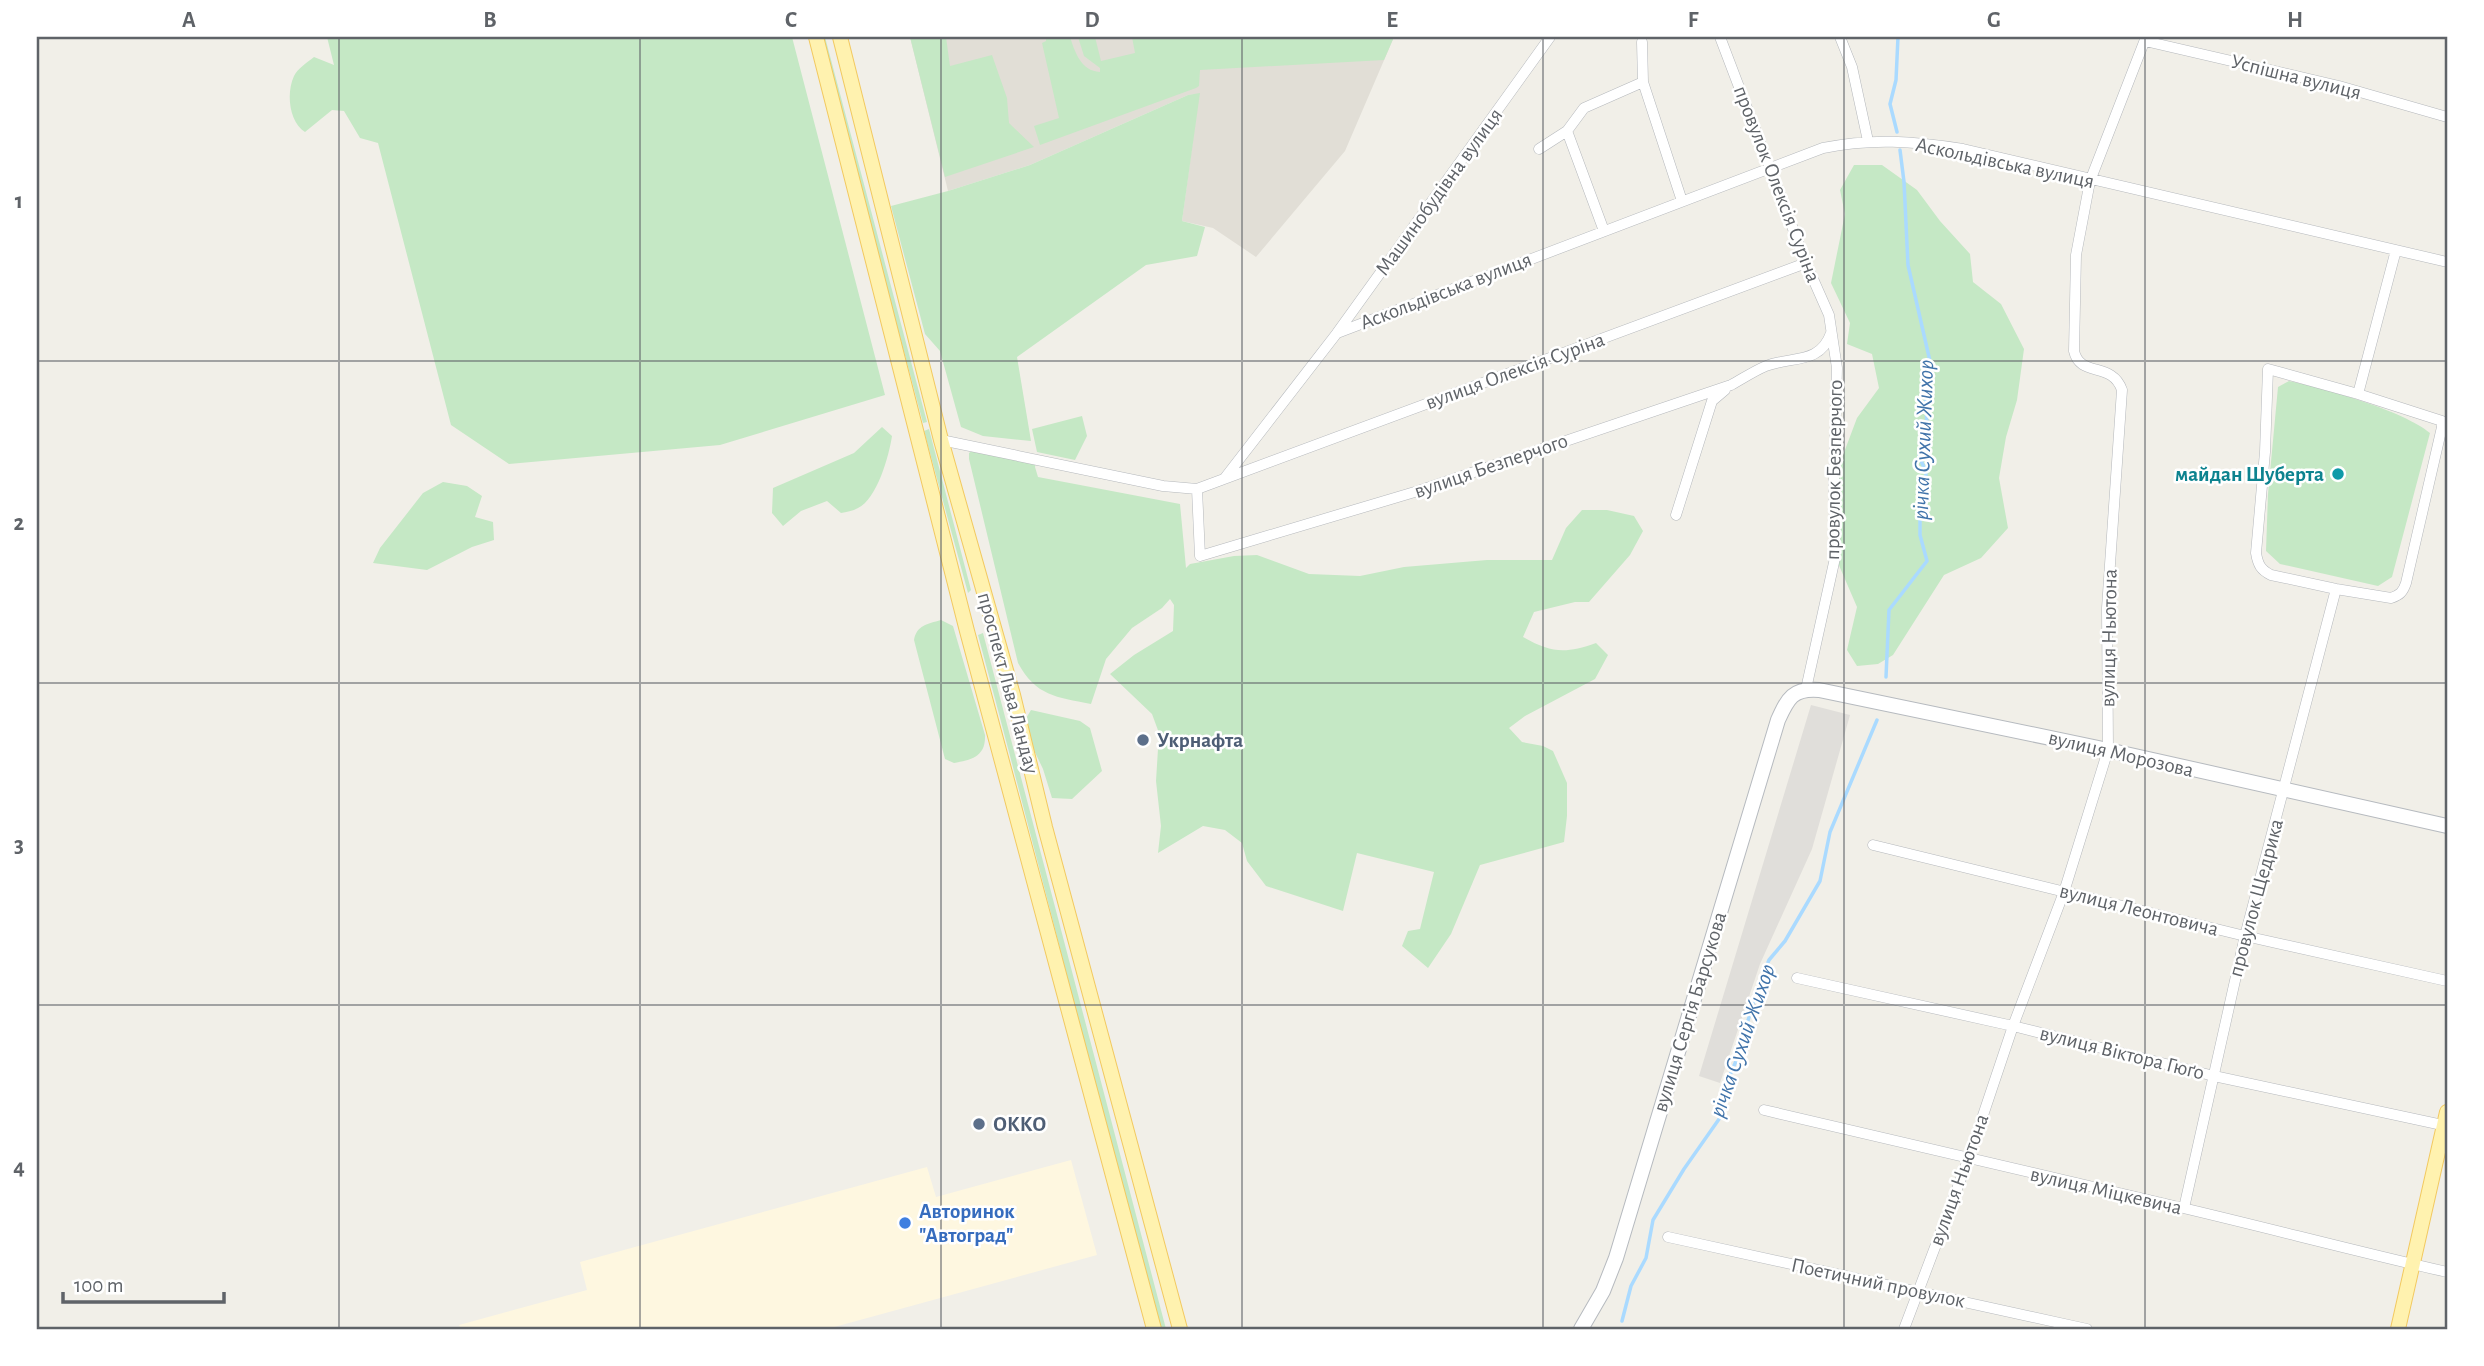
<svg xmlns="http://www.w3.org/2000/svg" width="2484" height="1366" font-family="'Alegreya Sans',sans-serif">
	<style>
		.commercial { fill: #fef7e0 }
		.industrial { fill: #e0deda }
		.education { fill: #e1ded6 }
		.green { fill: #c5e8c5 }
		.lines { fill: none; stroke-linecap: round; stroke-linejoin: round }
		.stream { stroke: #aadaff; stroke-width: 3.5 }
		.street-casing { stroke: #b5b8bc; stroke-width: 11 }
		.secondary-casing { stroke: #b6babf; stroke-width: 16 }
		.primary-casing { stroke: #f2c960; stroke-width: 16 }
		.street { stroke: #fff; stroke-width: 10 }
		.secondary { stroke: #fff; stroke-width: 14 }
		.primary { stroke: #fff2af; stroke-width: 14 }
		.grid { fill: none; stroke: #5f6368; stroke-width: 2; stroke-opacity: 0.55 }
		.culture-dot { fill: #0f9aa8; stroke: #fff; stroke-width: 2.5 }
		.service-dot { fill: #5c6f8a; stroke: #fff; stroke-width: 2.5 }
		.shop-dot { fill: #3f7fe0; stroke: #fff; stroke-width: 2.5 }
		.labels { text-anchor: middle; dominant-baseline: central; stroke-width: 5; stroke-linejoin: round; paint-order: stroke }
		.street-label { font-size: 21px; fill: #5f6368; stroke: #fff }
		.culture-label { font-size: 21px; font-weight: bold; fill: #0d838f; stroke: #fff; text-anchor: end }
		.service-label { font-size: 21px; font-weight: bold; fill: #4e5e75; stroke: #fff; text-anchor: start }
		.shop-label { font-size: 21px; font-weight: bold; fill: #366cbe; stroke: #fff; text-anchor: start }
		.water-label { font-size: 23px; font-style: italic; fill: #4174aa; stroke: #fff }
		.neatline { fill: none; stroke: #5f6368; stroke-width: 2.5 }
		.grid-label { font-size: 23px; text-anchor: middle; font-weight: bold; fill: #5f6368 }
	</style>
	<rect width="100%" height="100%" fill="#f1efe8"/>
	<path class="commercial" d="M1071,1160L1097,1255L827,1329H461L459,1325L587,1290L580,1262L927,1167L936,1197Z"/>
	<path class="industrial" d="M1811,705L1850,715L1812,849L1760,964L1720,1083L1699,1076Z"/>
	<path class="education" d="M910,37H1394L1345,151L1256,257L1213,228L1182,221L1199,94L1188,95L1030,165L948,191Z"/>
	<path class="green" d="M327,37H350L351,39V37H792L885,395L720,445L509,464L451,425L378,143L360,138L344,111L332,110L305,132C289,122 286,93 294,76C297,69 308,62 314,57L334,65Z
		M820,37H825L927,422L923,423Z
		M910,37H946L950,66L992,55L1007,98L1009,123L1034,147L945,177Z
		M1046,37H1070C1075,52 1081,71 1100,72V68L1084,56L1078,37H1095L1101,61L1135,53L1132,37H1394L1384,60L1200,70L1199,86L1196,88L1040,145L1034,126L1059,118L1042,43L1046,41Z
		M1200,93L1182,221L1205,227L1197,256L1146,265L1017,357L1031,441L983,436L961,427L940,351L925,334L891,206L948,191L1030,165L1188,95Z
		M1854,165H1882L1917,190L1940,221L1970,254L1973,282L2001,304L2024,349L2017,400L2006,437L1999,478L2008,528L1981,558L1944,575L1893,655L1878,664L1857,666L1847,650L1857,607L1838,563L1834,479L1857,418L1879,388L1872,354L1847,344L1850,323L1831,283L1845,214L1840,190Z
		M2289,381C2324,388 2404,411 2430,433L2392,577L2378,586L2280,564L2266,551L2268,494L2278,387Z
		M1082,416L1087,436L1075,460L1037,452L1032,429Z
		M882,427L892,436C889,456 877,499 858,508C853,511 846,512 841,513L827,501L801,511L783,526L772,513L773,488L854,453Z
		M929,429L971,590L968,593L924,431Z
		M976,448L1036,461L1035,467L1038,477L1180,504L1186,568L1190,564L1234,556L1257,555L1309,574L1360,576L1404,567L1487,560H1552L1566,528L1582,510H1607L1634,516L1643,531L1630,555L1589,602H1575L1534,612L1523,637C1551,653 1565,654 1596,643L1608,655L1595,679L1525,716L1509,728L1522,742L1543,746L1553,751L1567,783V816L1564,842L1480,865L1451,934L1428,968L1402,946L1408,931L1420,929L1434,872L1357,853L1343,911L1266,886L1247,861L1242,843L1225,830L1203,826L1158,853L1161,826L1156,781L1159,733L1152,714L1110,674L1134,655L1173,631L1174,605L1170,599L1162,608L1132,628L1106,659L1091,704C1056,697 1036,696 1018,663L969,459V453Z
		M443,482L467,486L482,496L475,517L493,522L494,540L472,547L427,570L373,563L380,548L423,493Z
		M941,620L953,626L985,735C986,757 971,760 954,763L945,759L914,640C917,625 927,624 941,620Z
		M983,633L1166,1329H1160C1097,1098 1040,866 978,635Z
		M1031,710L1080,721L1090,728L1102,771L1072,799L1052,798L1043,769L1032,746L1025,720Z"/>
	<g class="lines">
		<path class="stream" d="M1897,132L1890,104L1896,80L1898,37
			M1886,677L1889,610L1927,561L1920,535V513L1925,494L1926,472L1919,456L1928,441L1925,390L1932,370L1908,265L1904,182L1900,150
			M1622,1321L1631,1286L1646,1258L1653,1220L1684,1169L1724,1112V1089L1736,1061L1757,990L1769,960L1785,941L1820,881L1830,832L1877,720"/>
		<g class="street-casing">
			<path id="street" d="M1720,37L1806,263L1829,315L1837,368L1834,479L1835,558L1806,689
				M1840,37L1852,67L1868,141
				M2145,41L2339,86L2447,117
				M1643,82L1682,201
				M1567,131L1604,231
				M1539,149L1567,131L1584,108L1643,82L1642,42
				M1337,333L1823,148C1872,138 1913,141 1963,149L2447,262
				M2268,369L2358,394L2442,421V427L2406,583C2403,592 2400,595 2391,598L2336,589L2271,575C2261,570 2258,565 2256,553L2265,452Z
				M2358,394L2396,250
				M941,440L1163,486L1197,489L1806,263
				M1224,479L1337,333L1550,37
				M1197,489L1200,556L1418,491L1731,385C1742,379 1754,371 1766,366C1791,356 1820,365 1831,333
				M1676,515L1712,401L1725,390
				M1873,845L2245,936L2447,981
				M1797,978L2013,1026L2214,1076L2447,1126
				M1764,1110C1904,1144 2044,1175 2183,1208C2272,1229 2359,1252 2447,1272
				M2184,1208L2245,936L2336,589
				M1668,1237L2087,1329
				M1904,1329L1968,1160L2013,1026L2064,892L2108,750L2107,608L2122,390C2112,361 2080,378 2074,351L2076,255L2090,181L2146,37"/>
		</g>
		<g class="secondary-casing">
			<path id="secondary" d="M1581,1329L1603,1291L1616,1258L1778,720C1788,698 1793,688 1819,690L2108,750L2447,826"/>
		</g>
		<g class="primary-casing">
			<path id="primary" d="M816,37L967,631L1154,1329
				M840,37L941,440L1013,695L1045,827L1180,1329
				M2398,1329L2447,1112"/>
		</g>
		<use href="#street" class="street"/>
		<use href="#secondary" class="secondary"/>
		<use href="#primary" class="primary"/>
	</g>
	<path class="grid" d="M339,37V1329M640,37V1329M941,37V1329M1242,37V1329M1543,37V1329M1844,37V1329M2145,37V1329M37,361H2447M37,683H2447M37,1005H2447"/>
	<circle class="culture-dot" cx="2338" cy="474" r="7"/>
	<g class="service-dot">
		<circle cx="1143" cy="740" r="7"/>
		<circle cx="979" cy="1124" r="7"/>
	</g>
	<circle class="shop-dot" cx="905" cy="1223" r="7"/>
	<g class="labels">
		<g class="street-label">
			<text transform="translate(2296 77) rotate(14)">Успішна вулиця</text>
			<text transform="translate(2005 163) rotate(12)">Аскольдівська вулиця</text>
			<text transform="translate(1777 184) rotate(69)">провулок Олексія Суріна</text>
			<text transform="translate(1439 192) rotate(-54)">Машинобудівна вулиця</text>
			<text transform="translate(1446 291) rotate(-21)">Аскольдівська вулиця</text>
			<text transform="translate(1515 371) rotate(-20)">вулиця Олексія Суріна</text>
			<text transform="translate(1491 466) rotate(-19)">вулиця Безперчого</text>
			<text transform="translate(1834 470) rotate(-89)">провулок Безперчого</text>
			<text transform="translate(2109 638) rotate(-89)">вулиця Ньютона</text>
			<text transform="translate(1008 683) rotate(75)">проспект Льва Ландау</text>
			<text transform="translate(2121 754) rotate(13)">вулиця Морозова</text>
			<text transform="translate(2256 898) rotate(-75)">провулок Щедрика</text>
			<text transform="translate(2139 910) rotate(14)">вулиця Леонтовича</text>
			<text transform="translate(1690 1012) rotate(-73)">вулиця Сергія Барсукова</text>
			<text transform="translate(2122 1053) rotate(14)">вулиця Віктора Гюґо</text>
			<text transform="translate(1959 1180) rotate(-70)">вулиця Ньютона</text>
			<text transform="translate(2106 1191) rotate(13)">вулиця Міцкевича</text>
			<text transform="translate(1878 1283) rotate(12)">Поетичний провулок</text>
		</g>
		<g class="culture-label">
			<text x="2324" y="474">майдан Шуберта</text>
		</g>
		<g class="service-label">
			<text x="1157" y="740">Укрнафта</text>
			<text x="993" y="1124">ОККО</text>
		</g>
		<g class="shop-label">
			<text x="919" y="1211">Авторинок<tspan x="919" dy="24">"Автоград"</tspan></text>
		</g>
		<g class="water-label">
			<text transform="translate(1924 440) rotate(-88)">річка Сухий Жихор</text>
			<text transform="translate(1743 1041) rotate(-71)">річка Сухий Жихор</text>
		</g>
	</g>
	<rect width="2484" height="1366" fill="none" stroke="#ffffff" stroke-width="77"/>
	<path d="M63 1292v10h161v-10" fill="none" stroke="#5f6368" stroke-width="3.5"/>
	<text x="74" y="1292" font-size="21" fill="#5f6368" stroke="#ffffff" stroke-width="5" paint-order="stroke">100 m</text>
	<rect x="38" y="38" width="2408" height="1290" class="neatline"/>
	<g class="grid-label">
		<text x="189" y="27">A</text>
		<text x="490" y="27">B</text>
		<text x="791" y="27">C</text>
		<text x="1092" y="27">D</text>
		<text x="1392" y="27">E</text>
		<text x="1693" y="27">F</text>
		<text x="1994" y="27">G</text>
		<text x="2295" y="27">H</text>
		<text x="19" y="208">1</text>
		<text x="19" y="530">2</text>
		<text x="19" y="852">3</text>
		<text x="19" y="1174">4</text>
	</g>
</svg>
